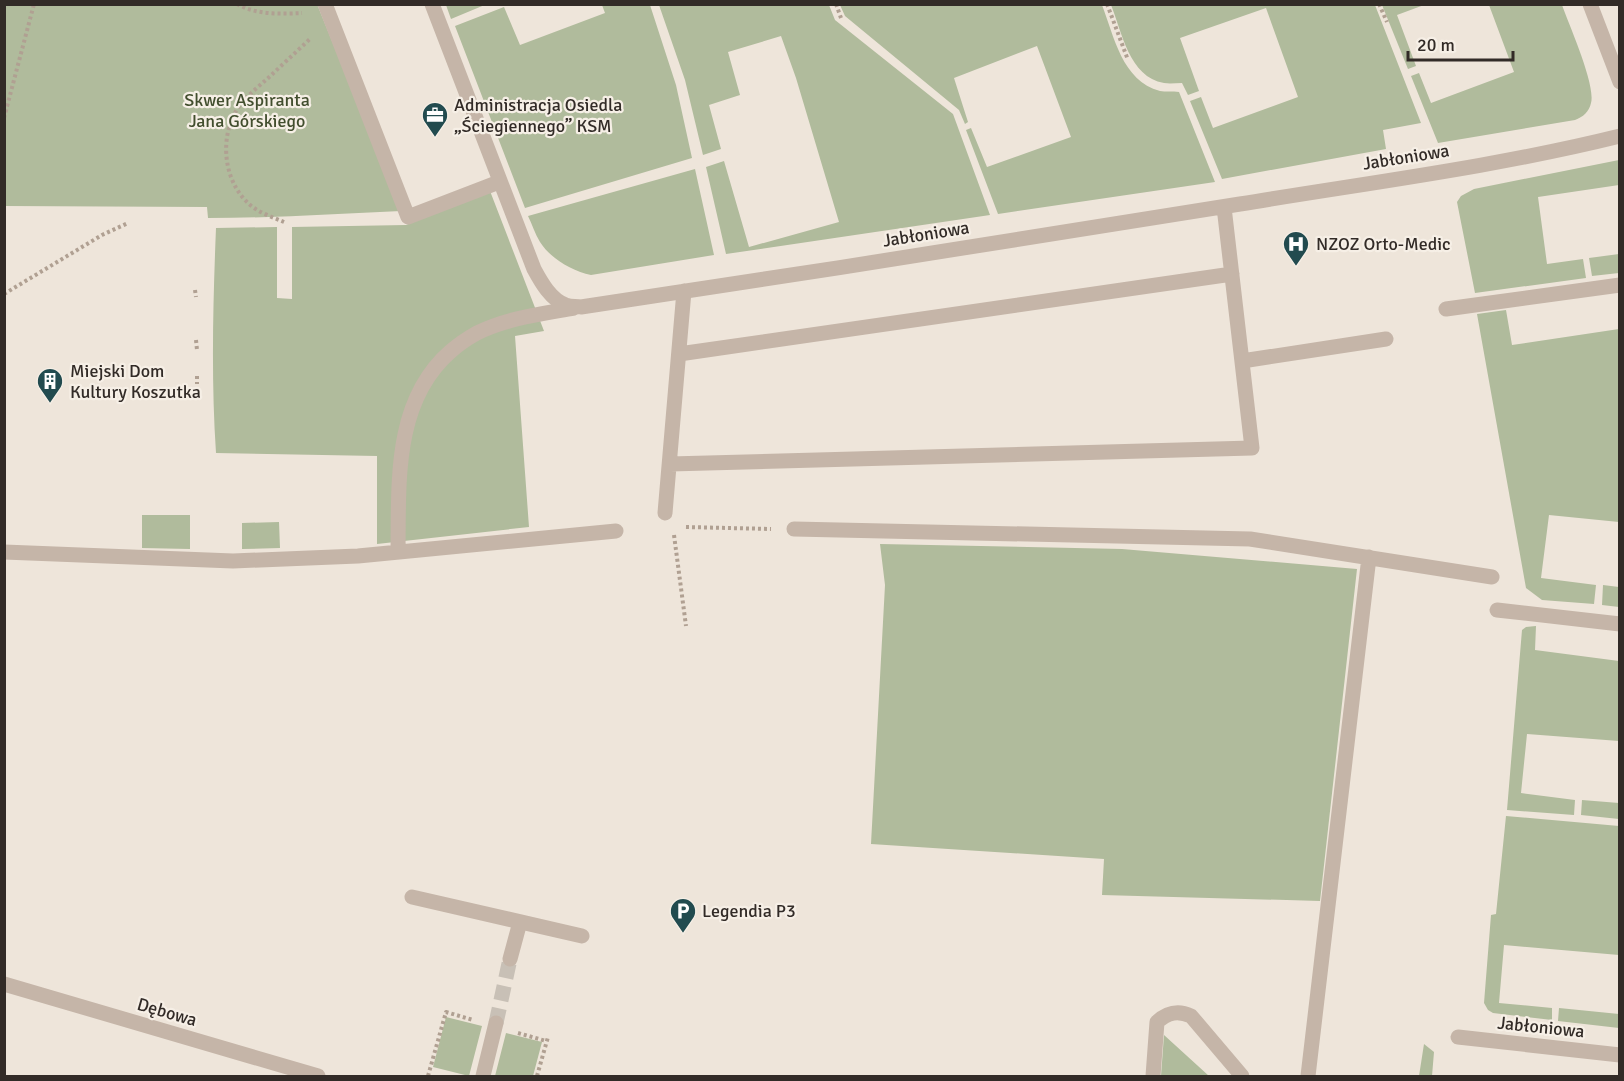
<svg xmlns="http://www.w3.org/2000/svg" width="1624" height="1081" font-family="Signika,sans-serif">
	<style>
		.green { fill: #b0bb9c }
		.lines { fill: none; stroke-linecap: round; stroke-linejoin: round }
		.minor-tunnel { stroke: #c8c0b6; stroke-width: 15; stroke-dasharray: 15 8; stroke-linecap: butt }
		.path { stroke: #b0a092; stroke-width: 4; stroke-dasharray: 3 3; stroke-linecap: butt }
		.minor { stroke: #c5b5a8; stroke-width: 15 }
		.labels { text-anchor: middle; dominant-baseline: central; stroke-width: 4.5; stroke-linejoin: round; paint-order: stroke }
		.park-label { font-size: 18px; fill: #424e2e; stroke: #f6efe6 }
		.poi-label { font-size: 18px; fill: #322b27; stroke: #f6efe6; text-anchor: start }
		.street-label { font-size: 18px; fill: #322b27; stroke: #f6efe6 }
	</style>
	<rect width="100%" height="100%" fill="#eee5da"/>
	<path class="green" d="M317,4L401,211C336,214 272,218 208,218L207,207L5,206V5Z
		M487,4L451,19L446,5V4Z
		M602,5H650L676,85L692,158L525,208L455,26L504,7L520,45L605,13Z
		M659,5H829L835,20L953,114L990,215L726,254L706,167L724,161L749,247L839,222L796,78L781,36L728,52L740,95L709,105L721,149L703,155L685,80Z
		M840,5H1102C1114,36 1122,81 1160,91C1165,92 1173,91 1179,92L1215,182L998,214L966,130L971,128L987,167L1071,137L1037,46L954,78L968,122L965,124L959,110L845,16Z
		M1111,5H1375L1421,123L1383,130L1386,149L1222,179L1190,101L1201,97L1213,128L1298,97L1266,8L1180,38L1199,91L1188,95L1182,83C1176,83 1170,84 1164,83C1129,77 1122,32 1111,5Z
		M1382,5H1424L1397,15L1416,66L1408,69Z
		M1489,5H1562C1569,25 1596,85 1591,103C1589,112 1583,117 1575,120L1438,143L1411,76L1419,73L1431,103L1514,72Z
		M1619,160V185L1538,197L1547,264L1583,259L1586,278L1475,293L1457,202L1461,196L1474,189Z
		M695,169L714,255L591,275C572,271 551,259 540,242C535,234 532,224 528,216Z
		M490,191L544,331L515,336L529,527L377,544V456L216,453C211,378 213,303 216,228L277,227V298L292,299V227L406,225Z
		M1619,254V273L1592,276L1589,258Z
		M1506,310L1512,345L1619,329V522L1549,515L1541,578L1596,585L1594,604L1542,600L1526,588L1477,314Z
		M142,515H190V549L142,548Z
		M279,522L280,548L242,549V523Z
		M880,544L1122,549L1357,569L1320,901L1102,895L1104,859L871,844L885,585Z
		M1603,585L1619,587V607L1602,605Z
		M1536,626L1535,650L1619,661V741L1527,734L1521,793L1575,800L1574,815L1507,810L1522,630L1526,627Z
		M1582,800L1619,803V819L1581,815Z
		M1506,816L1619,826V955L1504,945L1499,1003L1552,1008V1020L1493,1013L1488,1010L1484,1003L1491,915L1496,914Z
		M1559,1008L1619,1014V1028L1558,1021Z
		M446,1017L482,1026L469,1076L433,1067Z
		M506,1033L542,1042L533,1076H495Z
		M1164,1035L1209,1076H1161Z
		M1424,1044L1434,1052L1432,1076H1419Z"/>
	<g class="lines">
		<path class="minor-tunnel" d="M496,1023L510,959"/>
		<path class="path" d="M237,4C256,15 281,14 302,13
			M836,4L841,18
			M1107,4L1128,60
			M1379,4L1387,22
			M4,118L34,4
			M284,222C272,217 257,212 248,203C222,179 219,133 240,105C248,95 258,87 267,79C281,66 296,52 311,38
			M195,290L196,297
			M4,294L102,235L128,223
			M196,340L197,350
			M197,376V384
			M686,527L771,529
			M674,535L686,626
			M518,1033L546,1041
			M428,1076L446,1012L473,1020
			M537,1076L548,1037"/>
		<path class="minor" d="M325,4L408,217L499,182
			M432,4L534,269C541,282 551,300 566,305C570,307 576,306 581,307C801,274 1020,240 1240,204C1366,183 1495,167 1620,136
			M1590,4L1620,82
			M1446,309L1620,285
			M679,354L1232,274
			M1242,361L1386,339
			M670,464L1252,448L1224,207
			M665,513L684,291
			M794,529L1250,539L1492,577
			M4,552L233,561L358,556L616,531
			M398,552C399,483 393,401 451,351C459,344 468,338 477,333C508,318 541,314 574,308
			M1497,610L1620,624
			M412,897L582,936
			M510,959L520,922
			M4,984L318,1076
			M1458,1037L1620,1055
			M483,1076L496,1023
			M1153,1076L1157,1022C1168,1012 1178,1010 1191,1016L1242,1076
			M1308,1076L1369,557"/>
	</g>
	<defs>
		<g id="office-pin" transform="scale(1.35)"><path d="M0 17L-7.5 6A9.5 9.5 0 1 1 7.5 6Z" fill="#224b4f" stroke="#f6efe6"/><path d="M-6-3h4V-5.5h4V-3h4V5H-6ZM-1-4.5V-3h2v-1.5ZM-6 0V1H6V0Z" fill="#fff"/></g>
		<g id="hospital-pin" transform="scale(1.35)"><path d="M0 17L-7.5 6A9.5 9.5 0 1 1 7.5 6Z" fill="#224b4f" stroke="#f6efe6"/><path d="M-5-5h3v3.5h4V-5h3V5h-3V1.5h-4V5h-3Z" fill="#fff"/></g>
		<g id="building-pin" transform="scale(1.35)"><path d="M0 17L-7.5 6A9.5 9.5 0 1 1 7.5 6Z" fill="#224b4f" stroke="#f6efe6"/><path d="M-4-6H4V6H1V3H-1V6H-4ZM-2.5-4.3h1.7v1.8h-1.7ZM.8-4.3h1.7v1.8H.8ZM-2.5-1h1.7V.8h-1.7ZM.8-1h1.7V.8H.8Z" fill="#fff"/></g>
		<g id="parking-pin" transform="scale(1.35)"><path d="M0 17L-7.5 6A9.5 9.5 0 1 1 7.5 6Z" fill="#224b4f" stroke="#f6efe6"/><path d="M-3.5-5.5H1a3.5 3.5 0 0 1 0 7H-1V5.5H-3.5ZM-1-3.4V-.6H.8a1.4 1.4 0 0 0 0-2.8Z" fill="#fff"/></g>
	</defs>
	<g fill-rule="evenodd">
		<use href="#office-pin" x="435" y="115"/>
		<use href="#hospital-pin" x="1296" y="244"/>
		<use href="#building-pin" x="50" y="381"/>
		<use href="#parking-pin" x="683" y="911"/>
	</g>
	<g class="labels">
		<g class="park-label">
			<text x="247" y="100">Skwer Aspiranta<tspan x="247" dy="21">Jana Górskiego</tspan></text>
		</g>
		<g class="poi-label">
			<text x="454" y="105">Administracja Osiedla<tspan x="454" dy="21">„Ściegiennego” KSM</tspan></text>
			<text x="1316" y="244">NZOZ Orto-Medic</text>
			<text x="70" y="371">Miejski Dom<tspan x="70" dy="21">Kultury Koszutka</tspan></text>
			<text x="702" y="911">Legendia P3</text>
		</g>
		<g class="street-label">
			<text transform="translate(1406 157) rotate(-9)">Jabłoniowa</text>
			<text transform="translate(926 234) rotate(-9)">Jabłoniowa</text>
			<text transform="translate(167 1012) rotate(16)">Dębowa</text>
			<text transform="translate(1541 1027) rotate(6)">Jabłoniowa</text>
		</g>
	</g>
	<rect width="1624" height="1081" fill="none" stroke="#322b27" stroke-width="12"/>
	<path d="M1408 51v9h105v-9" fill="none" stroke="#322b27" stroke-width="3"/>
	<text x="1417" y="51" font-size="18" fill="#322b27" stroke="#f6efe6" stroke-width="4.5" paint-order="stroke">20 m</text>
</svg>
